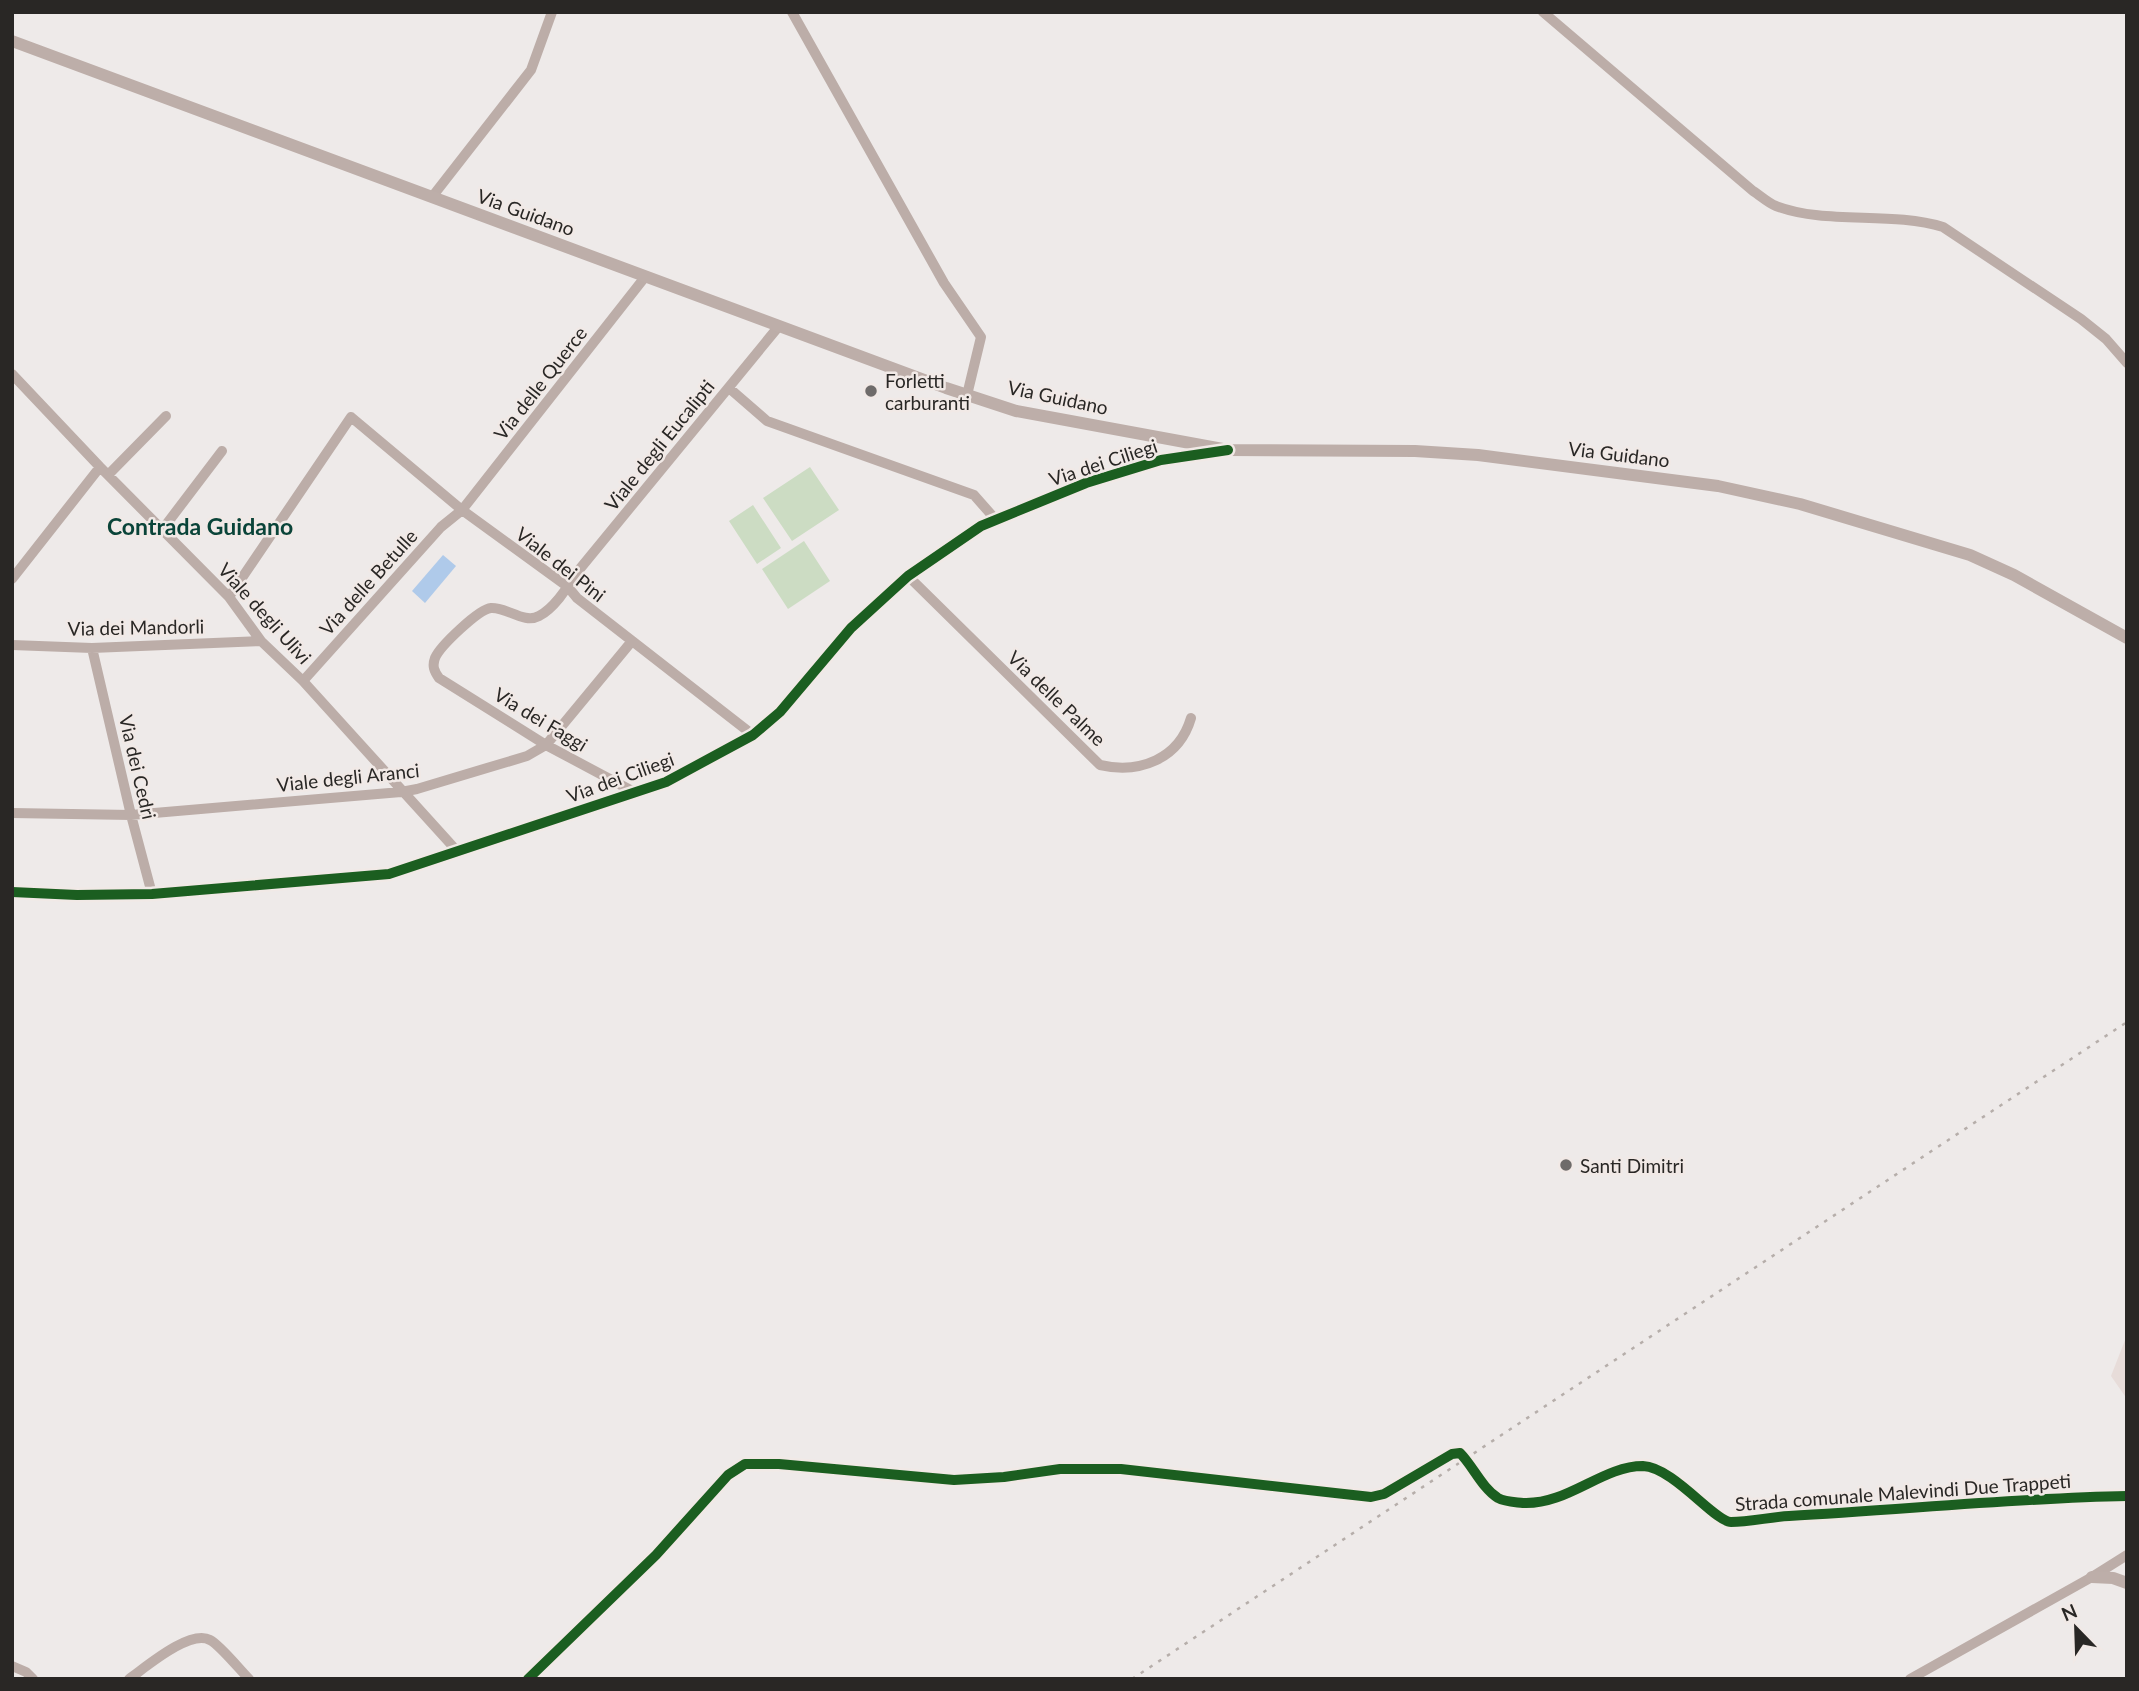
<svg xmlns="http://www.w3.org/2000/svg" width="2139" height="1691" font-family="Lato,sans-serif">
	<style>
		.built { fill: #e7dcd9 }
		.green { fill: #ccdcc3 }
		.water { fill: #afcaea }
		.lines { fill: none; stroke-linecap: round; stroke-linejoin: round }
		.minor { stroke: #bcada8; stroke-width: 10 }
		.major { stroke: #bdaea9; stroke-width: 12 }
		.rail { stroke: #b6aeaa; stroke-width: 2.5; stroke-dasharray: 3.5 7; stroke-linecap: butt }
		.cycleway-casing { stroke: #f1e9e6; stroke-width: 15 }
		.cycleway { stroke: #1b5e20; stroke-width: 10 }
		.poi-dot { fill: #6e6b6a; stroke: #f1e9e6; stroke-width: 2.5 }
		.labels { text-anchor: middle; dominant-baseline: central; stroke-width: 5; stroke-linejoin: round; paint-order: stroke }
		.street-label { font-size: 19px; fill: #292725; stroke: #f1e9e6 }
		.poi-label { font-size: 19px; fill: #292725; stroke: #f1e9e6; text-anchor: start }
		.quarter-label { font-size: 23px; font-weight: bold; fill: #0a4439; stroke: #f1e9e6 }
	</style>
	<rect width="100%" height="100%" fill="#eeeae9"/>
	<path class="built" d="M2127,1335V1399L2111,1376Z"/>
	<path class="green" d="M810,467L839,510L792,541L763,498Z
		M753,505L781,548L757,564L729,521Z
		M804,541L830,581L788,609L762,569Z"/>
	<path class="water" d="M443,555L456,566L425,603L412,591Z"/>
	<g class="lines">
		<path class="minor" d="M792,12L944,283L981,337L967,395
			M1543,12L1753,191C1761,196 1768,203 1776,206C1826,225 1891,211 1943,227L2081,319L2106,339L2127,363
			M432,197L531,70L552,12
			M12,374L100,467L229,597L261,641L303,681L457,851
			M729,388L767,421L974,495L996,520
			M108,475L166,416
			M162,530L222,451
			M908,576L1100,765C1140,774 1179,759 1191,718
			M12,579L100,467
			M229,597L351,417L462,510L568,587L577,598L753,735
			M12,645L92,648L261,641
			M92,648L131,815L152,894
			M303,681L441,527L462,510L645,277
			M636,793L546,745L439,678C434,671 432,666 435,658C440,646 479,609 491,608C507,607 524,624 539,616C553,609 567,589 574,576L779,326
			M12,813L131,815L401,792L417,789L527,756L546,745L632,641
			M12,892L77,895L152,894L389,874L666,782L753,735L780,712L851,628L908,576L981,526L1086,483L1161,460L1221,451
			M12,1666L26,1672L33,1679
			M129,1679C146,1667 190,1629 210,1640C220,1645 240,1670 249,1679
			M528,1679L656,1555L728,1475L745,1464H779L954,1480L1004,1477L1060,1469H1121L1371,1497L1384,1494L1452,1454L1460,1453C1473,1466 1482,1488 1498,1498C1505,1502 1515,1502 1523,1503C1568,1505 1602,1466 1643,1466C1673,1467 1715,1522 1731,1522C1750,1522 1770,1517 1789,1516C1902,1510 2014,1498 2127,1496
			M1910,1679L2092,1577L2127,1555"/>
		<path class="major" d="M12,41L946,388L1016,411L1228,450L1415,451L1478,455L1718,486L1800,504L1970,555L2014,575L2127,638
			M2092,1577L2113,1578L2127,1583"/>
		<path class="rail" d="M1132,1679L2127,1022"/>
		<g class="cycleway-casing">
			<path id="cycleway" d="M12,892L77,895L152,894L389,874L666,782L753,735L780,712L851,628L908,576L981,526L1086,483L1161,460L1228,450
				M528,1679L656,1555L728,1475L745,1464H779L954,1480L1004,1477L1060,1469H1121L1371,1497L1384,1494L1452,1454L1460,1453C1473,1466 1482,1488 1498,1498C1505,1502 1515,1502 1523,1503C1568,1505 1602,1466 1643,1466C1673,1467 1715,1522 1731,1522C1750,1522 1770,1517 1789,1516C1902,1510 2014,1498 2127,1496"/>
		</g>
		<use href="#cycleway" class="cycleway"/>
	</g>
	<g class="poi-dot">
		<circle cx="871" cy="391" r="7"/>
		<circle cx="1566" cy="1165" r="7"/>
	</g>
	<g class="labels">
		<g class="street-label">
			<text transform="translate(526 212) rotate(20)">Via Guidano</text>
			<text transform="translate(540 383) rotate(-52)">Via delle Querce</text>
			<text transform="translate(1058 397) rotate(12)">Via Guidano</text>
			<text transform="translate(659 445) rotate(-51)">Viale degli Eucalipti</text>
			<text transform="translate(1619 454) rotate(7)">Via Guidano</text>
			<text transform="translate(1103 462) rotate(-18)">Via dei Ciliegi</text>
			<text transform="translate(561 564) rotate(38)">Viale dei Pini</text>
			<text transform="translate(368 582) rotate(-48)">Via delle Betulle</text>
			<text transform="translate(265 613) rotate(48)">Viale degli Ulivi</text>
			<text transform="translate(136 627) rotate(-1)">Via dei Mandorli</text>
			<text transform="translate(1057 698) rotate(44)">Via delle Palme</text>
			<text transform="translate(541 719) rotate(31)">Via dei Faggi</text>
			<text transform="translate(138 767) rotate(77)">Via dei Cedri</text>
			<text transform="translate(348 777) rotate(-6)">Viale degli Aranci</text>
			<text transform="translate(620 777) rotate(-20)">Via dei Ciliegi</text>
			<text transform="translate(1903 1492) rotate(-4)">Strada comunale Malevindi Due Trappeti</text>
		</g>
		<g class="poi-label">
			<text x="885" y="380">Forletti<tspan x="885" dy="22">carburanti</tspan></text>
			<text x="1580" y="1165">Santi Dimitri</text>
		</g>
		<g class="quarter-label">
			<text x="200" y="526">Contrada Guidano</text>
		</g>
	</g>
	<rect width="2139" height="1691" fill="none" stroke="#292725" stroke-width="28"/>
	<g transform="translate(2076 1628) rotate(337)" stroke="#f1e9e6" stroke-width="5" paint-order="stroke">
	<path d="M0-5L12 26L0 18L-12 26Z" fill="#292725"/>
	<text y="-10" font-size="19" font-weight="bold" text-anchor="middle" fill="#292725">N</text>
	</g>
</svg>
